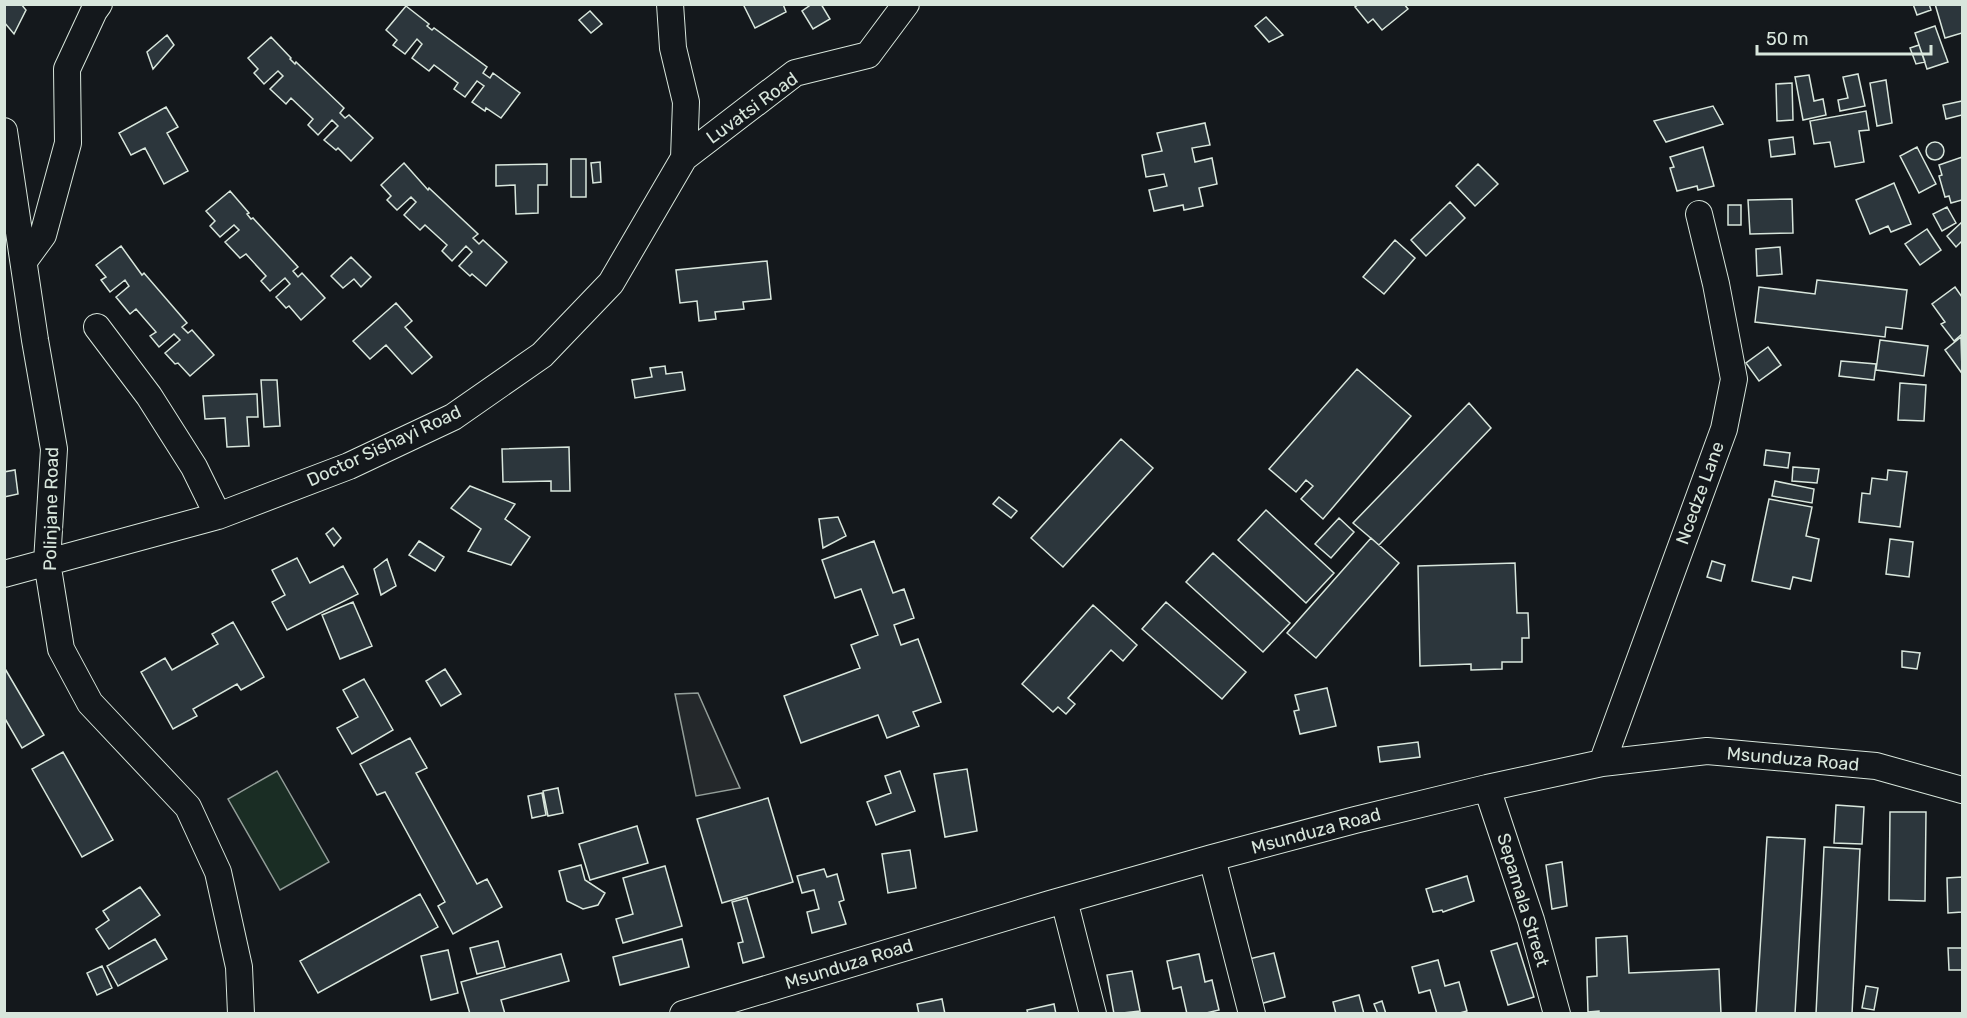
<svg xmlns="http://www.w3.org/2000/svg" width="1967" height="1018" font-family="Rubik,sans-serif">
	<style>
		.green { fill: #1a2d24; stroke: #939e99; stroke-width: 1.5 }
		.parking { fill: #24282b; stroke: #939e99; stroke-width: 1.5 }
		.building { fill: #2c363c; stroke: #d8e6dc; stroke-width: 1.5 }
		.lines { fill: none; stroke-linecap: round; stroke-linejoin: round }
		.minor-casing { stroke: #d8e6dc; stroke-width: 28 }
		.minor { stroke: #14181c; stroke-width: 26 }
		.labels { text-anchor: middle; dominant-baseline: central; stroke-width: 4.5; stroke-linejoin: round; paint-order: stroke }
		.street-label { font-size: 18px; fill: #d8e6dc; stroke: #14181c }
	</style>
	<rect width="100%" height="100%" fill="#14181c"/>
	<path class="green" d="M277,771L329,862L280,890L228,799Z"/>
	<path class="parking" d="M698,693L740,788L696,796L675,694Z"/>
	<path class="building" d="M4,4H21L26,10L14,34L4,22Z
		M743,4H783L786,12L755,28Z
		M812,4H821L830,19L813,29L802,11Z
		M1359,4H1404L1408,9L1382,30L1373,19L1368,23L1355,7Z
		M1913,4H1929L1931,10L1917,15Z
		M1935,4L1962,5V33L1945,38Z
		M406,6L429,24L427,26L432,30L434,28L487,67L483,73L490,78L493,73L520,93L501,118L486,108L485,111L472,102L484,86L477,81L465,97L454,89L458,83L434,65L429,71L412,58L422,44L417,39L405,54L393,45L397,40L386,30Z
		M590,11L602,24L591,33L579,20Z
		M1266,17L1283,35L1269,42L1255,26Z
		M1935,26L1948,62L1927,69L1915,33Z
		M167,35L174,45L153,69L147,52Z
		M271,37L291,58L290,59L295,64L296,62L344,108L340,113L345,118L349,115L373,138L351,161L338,148L336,150L324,140L338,126L332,120L318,135L308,125L313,119L291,98L286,104L270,89L283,76L278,71L264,84L254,73L258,69L248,58Z
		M1919,45L1925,62L1916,64L1910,48Z
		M1858,74L1865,106L1840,111L1838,100L1848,98L1843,77Z
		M1809,75L1814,101L1823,99L1826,115L1803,120L1795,77Z
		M1886,80L1892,123L1877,126L1870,83Z
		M1792,83L1793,120L1777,121L1776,84Z
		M1962,101V115L1946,119L1943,105Z
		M1713,106L1723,124L1666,142L1654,121Z
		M166,107L178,127L167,133L188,171L164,184L145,148L131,155L119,133Z
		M1866,111L1869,130L1859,131L1864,162L1835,167L1830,142L1814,144L1810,121Z
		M1205,123L1210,145L1192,148L1195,162L1212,158L1217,184L1199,188L1203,206L1184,210L1183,205L1154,211L1149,190L1167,186L1164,174L1146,177L1142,155L1162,151L1157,133Z
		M1793,137L1795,154L1771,157L1769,140Z
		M1926 151a9 9 0 1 1 18 0a9 9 0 1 1-18 0Z
		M1703,147L1714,186L1698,190L1697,186L1677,191L1670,168L1674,167L1670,157Z
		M1917,147L1936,184L1919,193L1900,156Z
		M1962,157V200L1951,203L1949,196L1945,197L1939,176L1942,175L1939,165Z
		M571,159H586V197H571Z
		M600,162L601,182L593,183L591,163Z
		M404,163L428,190L429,188L478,234L473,238L479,244L483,240L507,262L486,286L472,274L470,276L459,266L472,252L466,246L452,261L442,251L447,245L425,225L420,230L404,215L416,202L411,197L397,210L387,200L391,196L381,185Z
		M547,164V185H538V213L516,214L515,185L496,186V165Z
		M1478,164L1498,184L1475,206L1456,186Z
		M1894,183L1911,224L1891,232L1888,226L1870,234L1856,200Z
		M230,191L249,213L247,214L251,219L253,218L298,267L293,271L298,277L302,273L325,298L301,320L289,306L286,308L276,297L290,284L285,278L270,291L261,281L266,276L246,254L240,258L225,242L239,230L234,225L220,237L210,226L215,221L206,211Z
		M1792,199L1793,233L1750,234L1748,200Z
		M1450,202L1465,218L1426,256L1411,240Z
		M1728,205H1741V225H1728Z
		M1947,207L1956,223L1942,231L1933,214Z
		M1962,222V241L1956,247L1947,236Z
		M1927,229L1941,250L1920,265L1905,244Z
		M1395,240L1415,258L1384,294L1363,277Z
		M121,246L142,275L144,273L187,323L182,327L188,333L192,330L214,355L190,376L178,363L175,364L165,353L180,340L174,334L159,347L150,336L156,332L136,309L130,314L116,297L129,286L125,280L110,292L101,280L106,277L96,265Z
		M1780,247L1782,274L1757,276L1756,249Z
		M351,257L371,277L361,287L354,279L343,288L331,276Z
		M767,261L771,299L743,302L744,309L715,312L716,319L699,321L697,301L680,303L676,270Z
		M1817,280L1907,290L1902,329L1886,327L1885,337L1755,322L1759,287L1815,294Z
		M1955,287L1962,297V334L1954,341L1941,324L1945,322L1932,304Z
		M396,303L412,321L405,327L432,357L412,374L386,345L370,359L353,341Z
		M1961,337L1962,371L1961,372L1945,350Z
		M1880,340L1928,346L1924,376L1876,370Z
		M1768,347L1781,365L1759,381L1746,363Z
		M1841,361L1876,364L1874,380L1839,376Z
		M665,366L666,374L682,372L685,390L635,398L632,380L652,377L650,368Z
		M1357,369L1411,416L1323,519L1301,499L1313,486L1306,480L1296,492L1269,469Z
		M261,380H277L280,426L264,427Z
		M1900,383L1926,385L1924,421L1898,420Z
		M257,394L258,417H247L249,446L227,447L225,418L205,419L203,396Z
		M1469,403L1491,428L1379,545L1353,523Z
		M1121,439L1153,468L1063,567L1031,538Z
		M569,447L570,491H551V481L503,482L502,449Z
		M1766,450L1790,453L1788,468L1764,465Z
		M1793,467L1819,469L1817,483L1792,481Z
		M15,470L18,494L4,497V472Z
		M1888,470L1907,472L1900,527L1859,522L1862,493L1870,494L1872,478L1887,480Z
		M1775,481L1814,489L1812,503L1772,496Z
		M470,486L515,504L505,519L530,537L511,565L468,551L481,529L451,508Z
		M999,497L1017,511L1011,518L993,504Z
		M1769,499L1812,507L1806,536L1819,539L1811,581L1793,577L1790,589L1752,581Z
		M1266,510L1334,573L1306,603L1238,540Z
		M838,517L846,536L823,548L819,519Z
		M1339,518L1354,532L1331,558L1315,544Z
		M333,528L341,538L334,546L326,534Z
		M1371,538L1399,563L1316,658L1287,633Z
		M1890,539L1913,542L1909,577L1886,574Z
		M419,541L444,557L435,571L409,555Z
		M874,541L893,593L904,589L914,618L894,625L901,645L918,639L941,702L913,712L919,726L887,738L878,715L801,743L784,696L860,668L851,645L878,635L861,589L835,598L822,560Z
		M1213,553L1290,623L1263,652L1186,582Z
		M297,558L310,583L343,566L358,594L287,630L272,602L285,595L272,570Z
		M387,559L396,586L381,595L374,569Z
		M1712,561L1725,565L1721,581L1707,577Z
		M1515,563L1517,613H1528L1529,638H1522V662H1502V669L1471,670V664L1420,666L1418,566Z
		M353,602L372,646L340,659L322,615Z
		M1166,602L1246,672L1222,699L1142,629Z
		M1093,605L1137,645L1123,661L1111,650L1068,698L1075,704L1066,714L1058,707L1053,712L1022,684Z
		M233,622L264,677L241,690L237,684L193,709L197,716L173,729L141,672L165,658L172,670L218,644L212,634Z
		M1902,651L1920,653L1917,669L1902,667Z
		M4,667L44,735L22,748L4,717Z
		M445,669L461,694L441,706L426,681Z
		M364,679L393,730L352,754L337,728L358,717L343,690Z
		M1327,688L1336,726L1300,734L1294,711L1299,710L1295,695Z
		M410,738L427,768L416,773L477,884L487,879L502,907L453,934L438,906L445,902L385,792L377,795L360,764Z
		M1418,742L1420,757L1380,762L1378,747Z
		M63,752L113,840L82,857L32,769Z
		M967,769L977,831L945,837L934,774Z
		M900,771L915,811L876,825L867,802L891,793L885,776Z
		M558,788L563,813L548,816L543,791Z
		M542,793L546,815L532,818L528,796Z
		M768,798L793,882L722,903L697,819Z
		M1836,805L1864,807L1862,844L1834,843Z
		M1890,812H1926L1925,901L1889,900Z
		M637,826L648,863L590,880L579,844Z
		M1767,837L1805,839L1795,1014H1756Z
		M1824,847L1860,849L1852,1014H1816Z
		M910,850L916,888L888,893L882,854Z
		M1562,862L1567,906L1552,909L1546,865Z
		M581,865L585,880L605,893L598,905L583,909L567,901L559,871Z
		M665,866L682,926L623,943L616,919L633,914L623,878Z
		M824,869L827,877L837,874L844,900L839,902L846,924L812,933L807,912L819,909L814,890L802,893L797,876Z
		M1467,876L1474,901L1443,912L1442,910L1433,912L1426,889Z
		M1962,877V912L1948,913L1947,878Z
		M140,887L160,915L109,949L96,929L109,920L103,911Z
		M420,894L438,927L318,993L300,961Z
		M747,898L764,957L743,963L738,943L743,942L732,902Z
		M1627,936L1629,973L1719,969L1721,1014H1599V1011L1588,1012L1587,977L1597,976L1596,938Z
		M155,939L167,959L118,986L107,966Z
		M682,939L689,967L620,985L613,957Z
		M498,941L505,967L477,974L470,948Z
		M1517,943L1534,997L1508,1005L1491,951Z
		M1948,948H1962V970H1949Z
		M448,950L458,993L431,1000L421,956Z
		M1274,953L1285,997L1260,1004L1249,959Z
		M561,954L569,981L501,1000L505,1014H470L461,982Z
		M1199,954L1205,982L1212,980L1219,1010L1202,1014H1187L1181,987L1173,989L1167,961Z
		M1438,960L1445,986L1459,982L1467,1011L1456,1014H1437L1430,990L1419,993L1412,967Z
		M102,966L112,988L97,995L87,973Z
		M1132,971L1140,1011L1114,1014L1107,975Z
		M1866,986L1878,988L1874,1010L1862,1008Z
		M1359,995L1364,1014H1336L1333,1002Z
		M942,999L945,1014H919L917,1004Z
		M1382,1001L1386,1014H1378L1374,1004Z
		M1054,1004L1056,1014H1028L1027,1010Z"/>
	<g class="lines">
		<g class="minor-casing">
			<path id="minor" d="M4,131L35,340L54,449L47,562L61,649L90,703L188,807L218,872L239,967L241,1014
				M684,158L795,73L868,55L906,4
				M24,261L43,235L68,143L67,69L94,11L99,4
				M97,327L149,396L194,467L218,516
				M4,574L218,516L349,466L453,417L542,355L611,283L684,158L686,102L673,48L670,4
				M1602,763L1724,429L1734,379L1716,284L1699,214
				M1487,788L1531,920L1557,1014
				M1212,858L1252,1014
				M1064,900L1093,1014
				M683,1014L1050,904L1212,858L1355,820L1487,788L1602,763L1707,751L1876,766L1962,790"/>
		</g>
		<use href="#minor" class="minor"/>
	</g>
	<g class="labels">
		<g class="street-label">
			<text transform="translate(752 108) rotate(-36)">Luvatsi Road</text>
			<text transform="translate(384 446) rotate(-25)">Doctor Sishayi Road</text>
			<text transform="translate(1700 493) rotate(-70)">Ncedze Lane</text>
			<text transform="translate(51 509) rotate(-89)">Polinjane Road</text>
			<text transform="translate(1793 759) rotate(5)">Msunduza Road</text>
			<text transform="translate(1316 831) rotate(-15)">Msunduza Road</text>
			<text transform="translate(1523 900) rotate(73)">Sepamala Street</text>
			<text transform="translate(849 964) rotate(-17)">Msunduza Road</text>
		</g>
	</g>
	<rect width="1967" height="1018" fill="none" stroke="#d8e6dc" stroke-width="12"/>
	<path d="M1757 45v9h174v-9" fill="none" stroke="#d8e6dc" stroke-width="3"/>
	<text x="1766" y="45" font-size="18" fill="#d8e6dc" stroke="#14181c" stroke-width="4.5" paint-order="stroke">50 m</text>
</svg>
